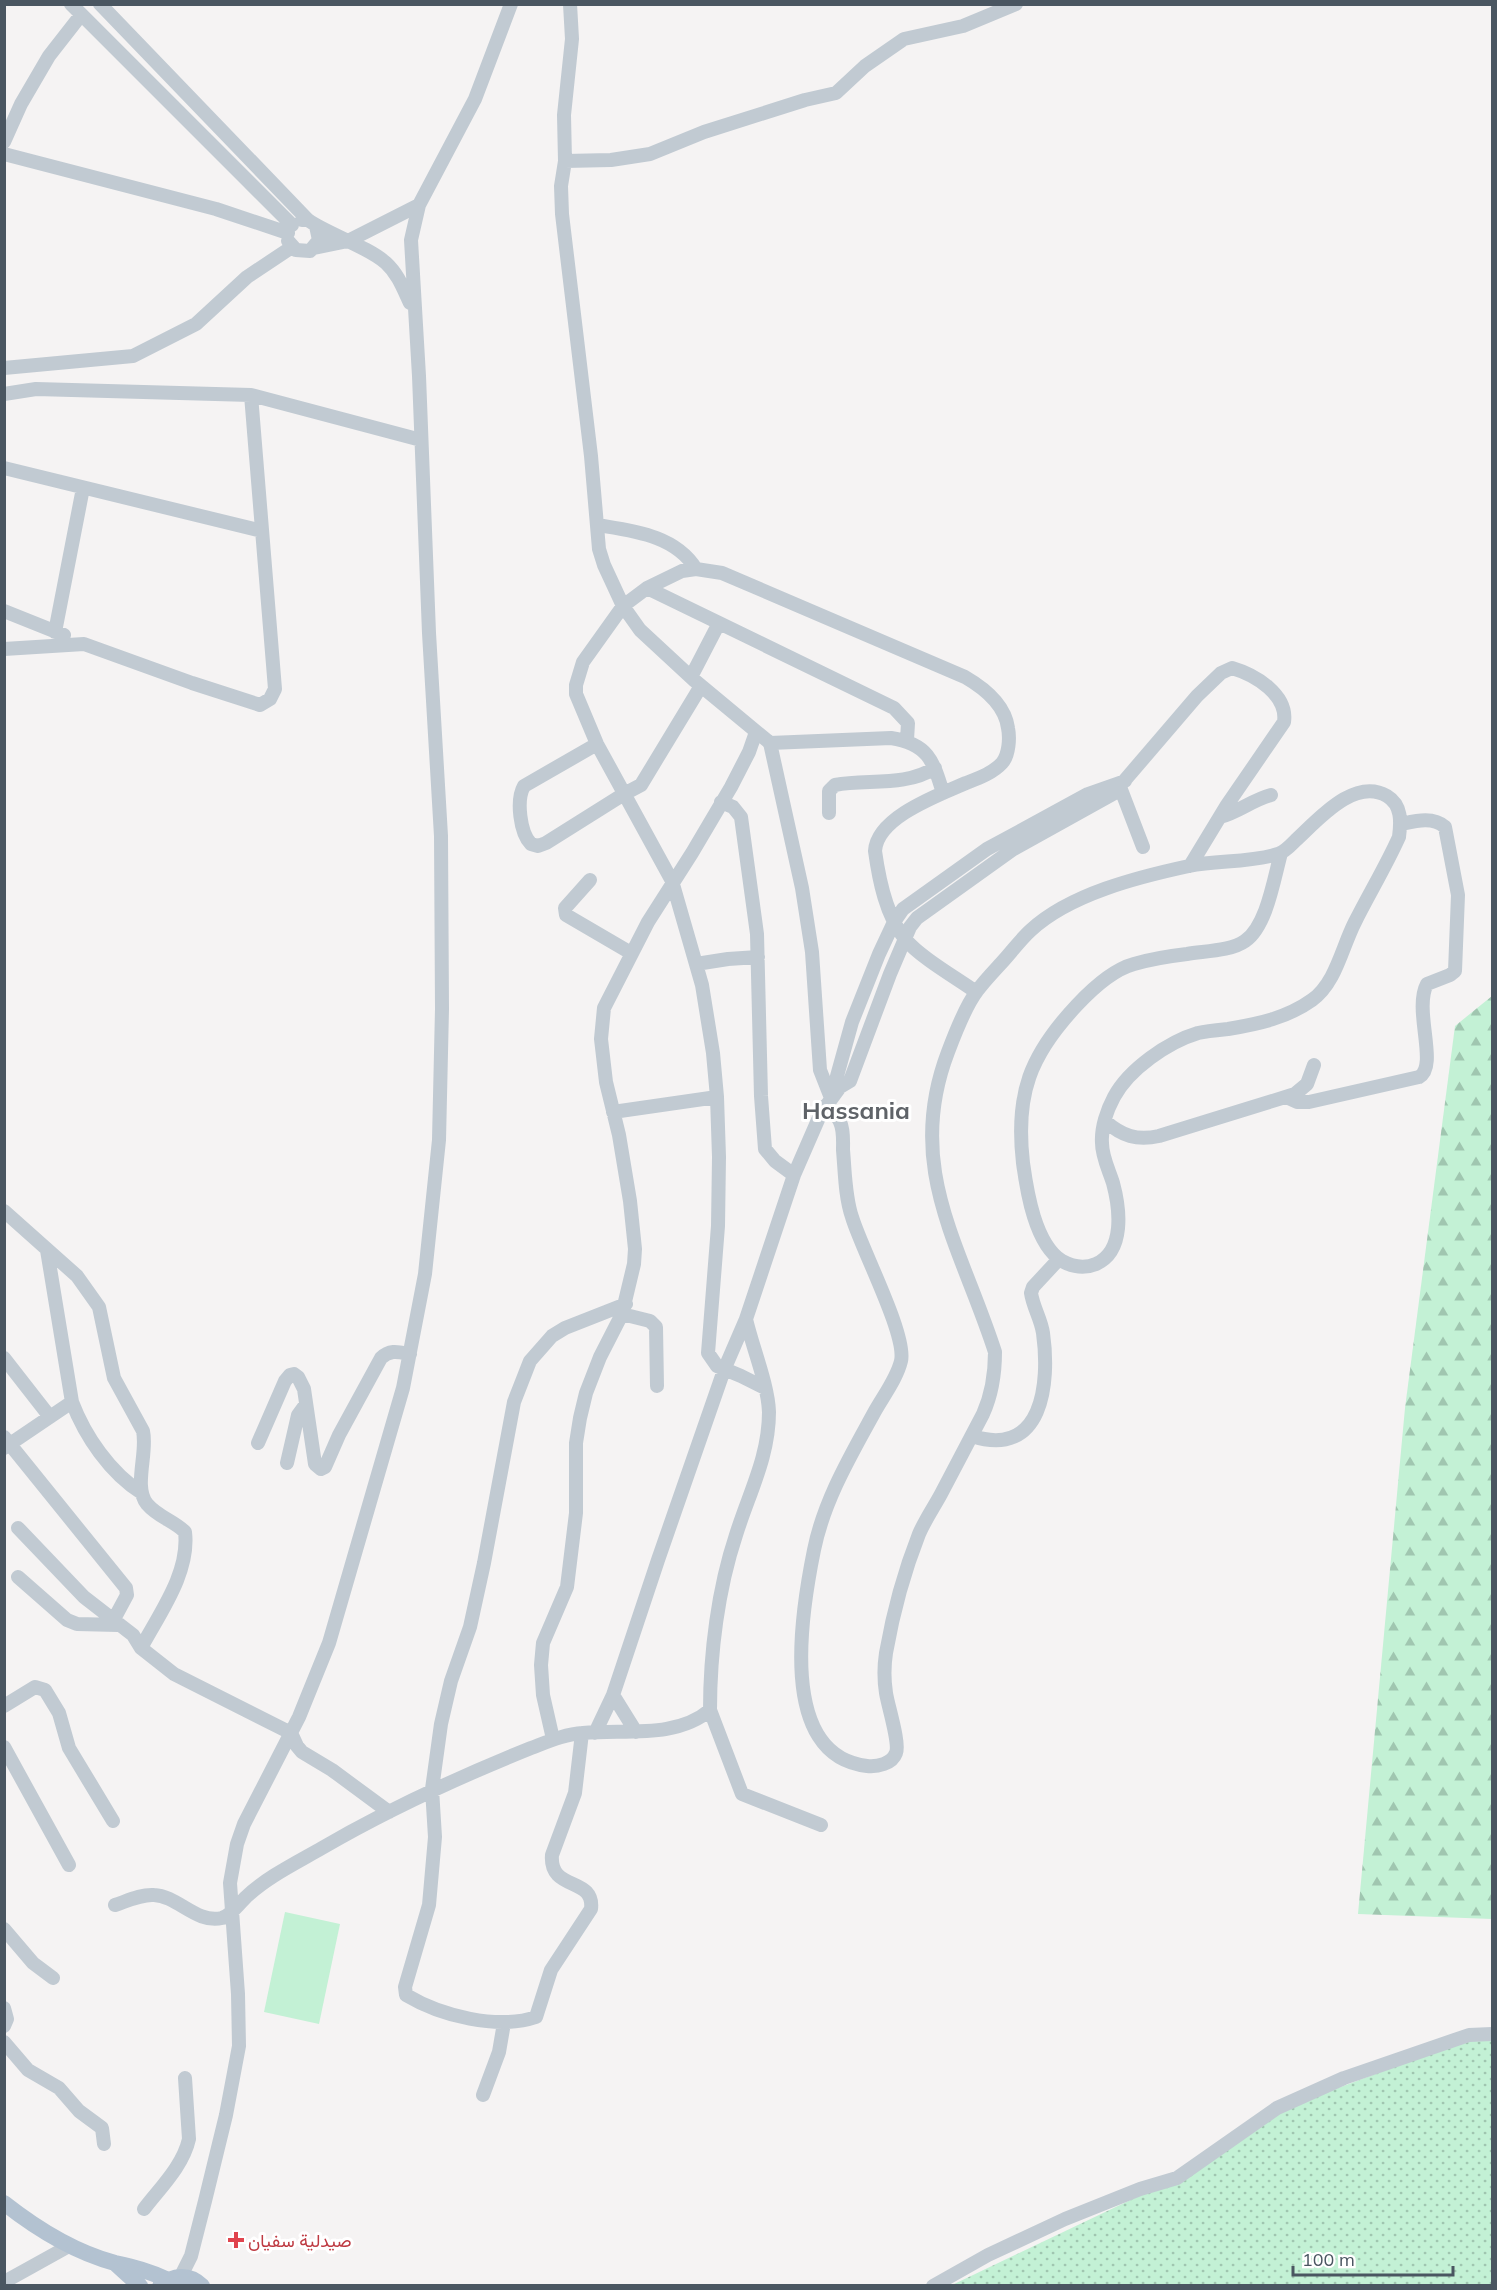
<svg xmlns="http://www.w3.org/2000/svg" width="1497" height="2290" font-family="Mulish,Vazirmatn,sans-serif">
	<style>
		.grass { fill: #c3f1d5 }
		.forest { fill: url(#forest-firs) }
		.park { fill: url(#park-dots) }
		.lines { fill: none; stroke-linecap: round; stroke-linejoin: round }
		.minor { stroke: #c1cad2; stroke-width: 14 }
		.major { stroke: #b3c2d1; stroke-width: 16 }
		.health-dot { fill: #e0444e; stroke: #fff; stroke-width: 2 }
		.labels { text-anchor: middle; dominant-baseline: central; stroke-width: 6; stroke-linejoin: round; paint-order: stroke }
		.health-label { font-size: 18px; fill: #be3a42; stroke: #fff; text-anchor: start }
		.district-label { font-size: 24px; font-weight: bold; fill: #5f6368; stroke: #fff }
	</style>
	<defs>
		<pattern id="forest-firs" width="22" height="20" patternUnits="userSpaceOnUse" patternTransform="scale(1.5)"><rect width="22" height="20" fill="#c3f1d5"/><path d="M5 1l3.5 6h-7zM16 11l3.5 6h-7z" fill="#a0c6b0"/></pattern>
		<pattern id="park-dots" width="8" height="8" patternUnits="userSpaceOnUse" patternTransform="scale(1.5)"><rect width="8" height="8" fill="#c3f1d5"/><path d="M2 2h.1M6 6h.1" fill="none" stroke="#a0c6b0" stroke-width="1.8" stroke-linecap="round"/></pattern>
	</defs>
	<rect width="100%" height="100%" fill="#f5f3f3"/>
	<path class="grass" d="M285,1912L340,1924L319,2024L264,2012Z"/>
	<path class="forest" d="M1492,996V1919L1358,1914L1405,1408L1455,1026Z"/>
	<path class="park" d="M1482,2034L1492,2039V2285L950,2286L1164,2184L1258,2118Z"/>
	<g class="lines">
		<path class="minor" d="M71,4L292,225
			M100,4L308,220
			M570,4L572,39L564,115L565,161L561,186L562,214L591,456L599,549L604,565L623,606L640,630L694,680L770,743L891,738C928,744 933,760 943,793
			M4,142L21,104L49,56L81,15
			M4,154L216,209L288,233
			M565,161L611,160L650,154L704,132L805,100L836,93L865,66L904,39L963,26L1016,4
			M302,220H308C329,235 367,246 386,263C398,274 403,288 410,303
			M288,241L296,250L310,251L319,240L316,226
			M314,248L348,241L419,205
			M4,368L133,356L196,324L247,277L292,247
			M4,394L36,389L251,395L421,440
			M4,468L262,531
			M597,525C633,531 675,535 696,569
			M647,588L894,708L908,723L907,740
			M4,611L64,635
			M55,632L83,488
			M4,649L84,644L192,683L260,705L270,699L275,689L251,395
			M691,677L719,623
			M770,743L802,888L812,952L820,1070L831,1098
			M597,744L524,786C516,800 520,833 531,844L538,846L546,843L624,794L641,785L701,686
			M1120,787L1143,847
			M721,802L733,807L741,817L757,934L761,1096L765,1149L775,1161L794,1175
			M829,813V791L835,785C868,779 905,787 935,768
			M1220,817C1239,812 1252,800 1271,795
			M590,880L565,908L566,915L631,953
			M696,964L728,959L758,957
			M840,1087L837,1076L852,1022L879,954L894,922L903,909L987,849L1088,794L1125,781
			M1286,1097L1297,1102H1309L1419,1077C1439,1066 1413,1010 1427,984L1450,975L1455,971L1458,895L1445,827C1433,816 1415,821 1401,824
			M825,1106C830,1111 838,1116 840,1122C844,1130 843,1142 843,1150C845,1172 845,1197 852,1217C861,1248 907,1335 901,1361C897,1378 884,1395 875,1411C851,1455 824,1500 814,1550C802,1609 776,1756 867,1766C877,1767 892,1764 896,1753C900,1743 888,1706 886,1693C884,1680 884,1666 886,1653C893,1613 904,1572 919,1534C925,1520 934,1507 941,1494C955,1467 969,1441 983,1414C992,1394 995,1374 995,1352C961,1246 904,1167 948,1052C954,1036 967,1004 977,991C985,980 995,970 1004,960C1013,950 1021,939 1031,930C1070,894 1138,877 1189,866C1218,860 1249,863 1278,854C1285,852 1291,845 1296,840C1318,820 1354,777 1387,796C1402,805 1401,822 1399,837C1386,866 1369,894 1355,922C1342,947 1336,983 1312,1000C1287,1018 1258,1024 1228,1029C1218,1030 1207,1031 1198,1033C1168,1042 1129,1069 1114,1097C1107,1110 1101,1128 1102,1143C1102,1157 1109,1170 1113,1183C1120,1209 1125,1251 1096,1264C1084,1269 1073,1267 1062,1261C1035,1244 1027,1192 1023,1163C1015,1094 1030,1055 1077,1005C1092,989 1112,970 1134,964C1151,959 1170,956 1187,954C1205,951 1231,951 1245,941C1267,926 1274,878 1281,853
			M613,1112L717,1097
			M1105,1121C1122,1136 1137,1141 1159,1136L1295,1094L1307,1084L1314,1065
			M4,1211L77,1276L99,1307L114,1378L143,1431C148,1453 133,1487 147,1504C158,1517 174,1521 185,1532C190,1573 159,1614 141,1648
			M47,1250L72,1402C85,1436 110,1473 142,1493
			M622,1314L650,1321L656,1327L657,1386
			M4,1358L50,1417
			M765,1388L741,1376L717,1366L708,1353L718,1226L719,1157L717,1097L713,1053L702,985L672,881L597,744L576,694V685L583,662L623,606L647,588L682,571L696,569L722,573L965,677C984,688 1005,705 1008,728C1010,738 1009,755 1002,763C993,773 979,778 966,783C939,795 877,817 875,851C879,880 886,916 905,939C921,958 955,977 976,992
			M972,1436C1043,1459 1050,1383 1043,1333C1041,1319 1033,1307 1031,1293L1033,1287L1059,1259
			M4,1437L126,1588L127,1595L113,1621
			M258,1443L285,1381L290,1375L294,1374L298,1377L304,1389L315,1464L321,1469L325,1467L339,1435L381,1358C390,1349 399,1352 410,1354
			M4,1448L72,1402
			M287,1463L298,1415L306,1404
			M18,1528L84,1597L133,1635L141,1648L174,1674L291,1733L297,1746L302,1752L332,1770L389,1812
			M18,1577L67,1620L77,1624L118,1625
			M613,1695L658,1560L724,1370L746,1319L794,1175L821,1113L840,1087L850,1081L890,974L910,927L917,918L1012,850L1113,794L1197,696L1221,673L1232,668C1256,675 1288,695 1284,722L1227,805L1190,866
			M4,1706L35,1687L45,1690L59,1713L69,1748L113,1821
			M710,1710L742,1794L821,1825
			M582,1733L575,1793L552,1855C549,1892 595,1876 591,1909L551,1970L536,2017C498,2030 441,2016 406,1995L405,1987L429,1905L435,1837L432,1789L441,1724L451,1681L470,1627L484,1563L514,1402L530,1361L552,1336L565,1328L626,1304
			M595,1733L613,1695L636,1732
			M553,1739L543,1695L541,1665L543,1643L567,1587L576,1513V1443L580,1418L586,1393L600,1357L622,1314L634,1264L635,1249L630,1201L619,1135L606,1082L601,1039L604,1008L648,922L692,853L731,787L749,752L756,732
			M4,1747L69,1865
			M115,1905C127,1901 141,1894 154,1895C178,1896 196,1924 222,1918C231,1915 239,1904 246,1897C267,1877 296,1863 322,1848C389,1809 459,1777 531,1748C547,1742 565,1734 583,1733C624,1729 676,1739 710,1710C710,1653 718,1589 736,1535C749,1493 769,1457 769,1412C768,1384 752,1346 746,1319
			M4,1929L33,1963L53,1978
			M4,2008L7,2019L4,2026
			M4,2042L28,2070L59,2088L79,2111L102,2128L104,2144
			M483,2095L499,2052L504,2023
			M144,2209C160,2188 183,2166 189,2139L185,2078
			M181,2276L191,2256L205,2201L226,2115L239,2046L238,1994L230,1883L237,1844L244,1824L299,1717L329,1643L403,1388L425,1274L439,1140L442,1009L441,836L429,633L419,376L411,240L419,205L475,99L511,4
			M4,2282L69,2246
			M933,2286L988,2255L1065,2219L1140,2189L1177,2178L1277,2108L1344,2078L1469,2035L1492,2034"/>
		<path class="major" d="M4,2203C37,2229 74,2252 115,2263C133,2267 150,2271 168,2280
			M116,2264L140,2286
			M160,2286C173,2275 189,2273 202,2286"/>
	</g>
	<path class="health-dot" d="M233 2231h6v6h6v6h-6v6h-6v-6h-6v-6h6z"/>
	<g class="labels">
		<g class="health-label">
			<text x="248" y="2240">صيدلية سفيان</text>
		</g>
		<g class="district-label">
			<text x="856" y="1110">Hassania</text>
		</g>
	</g>
	<rect width="1497" height="2290" fill="none" stroke="#4a5661" stroke-width="12"/>
	<path d="M1293 2266v9h160v-9" fill="none" stroke="#4a5661" stroke-width="3"/>
	<text x="1302" y="2266" font-size="18" fill="#4a5661" stroke="#ffffff" stroke-width="4.5" paint-order="stroke">100 m</text>
</svg>
